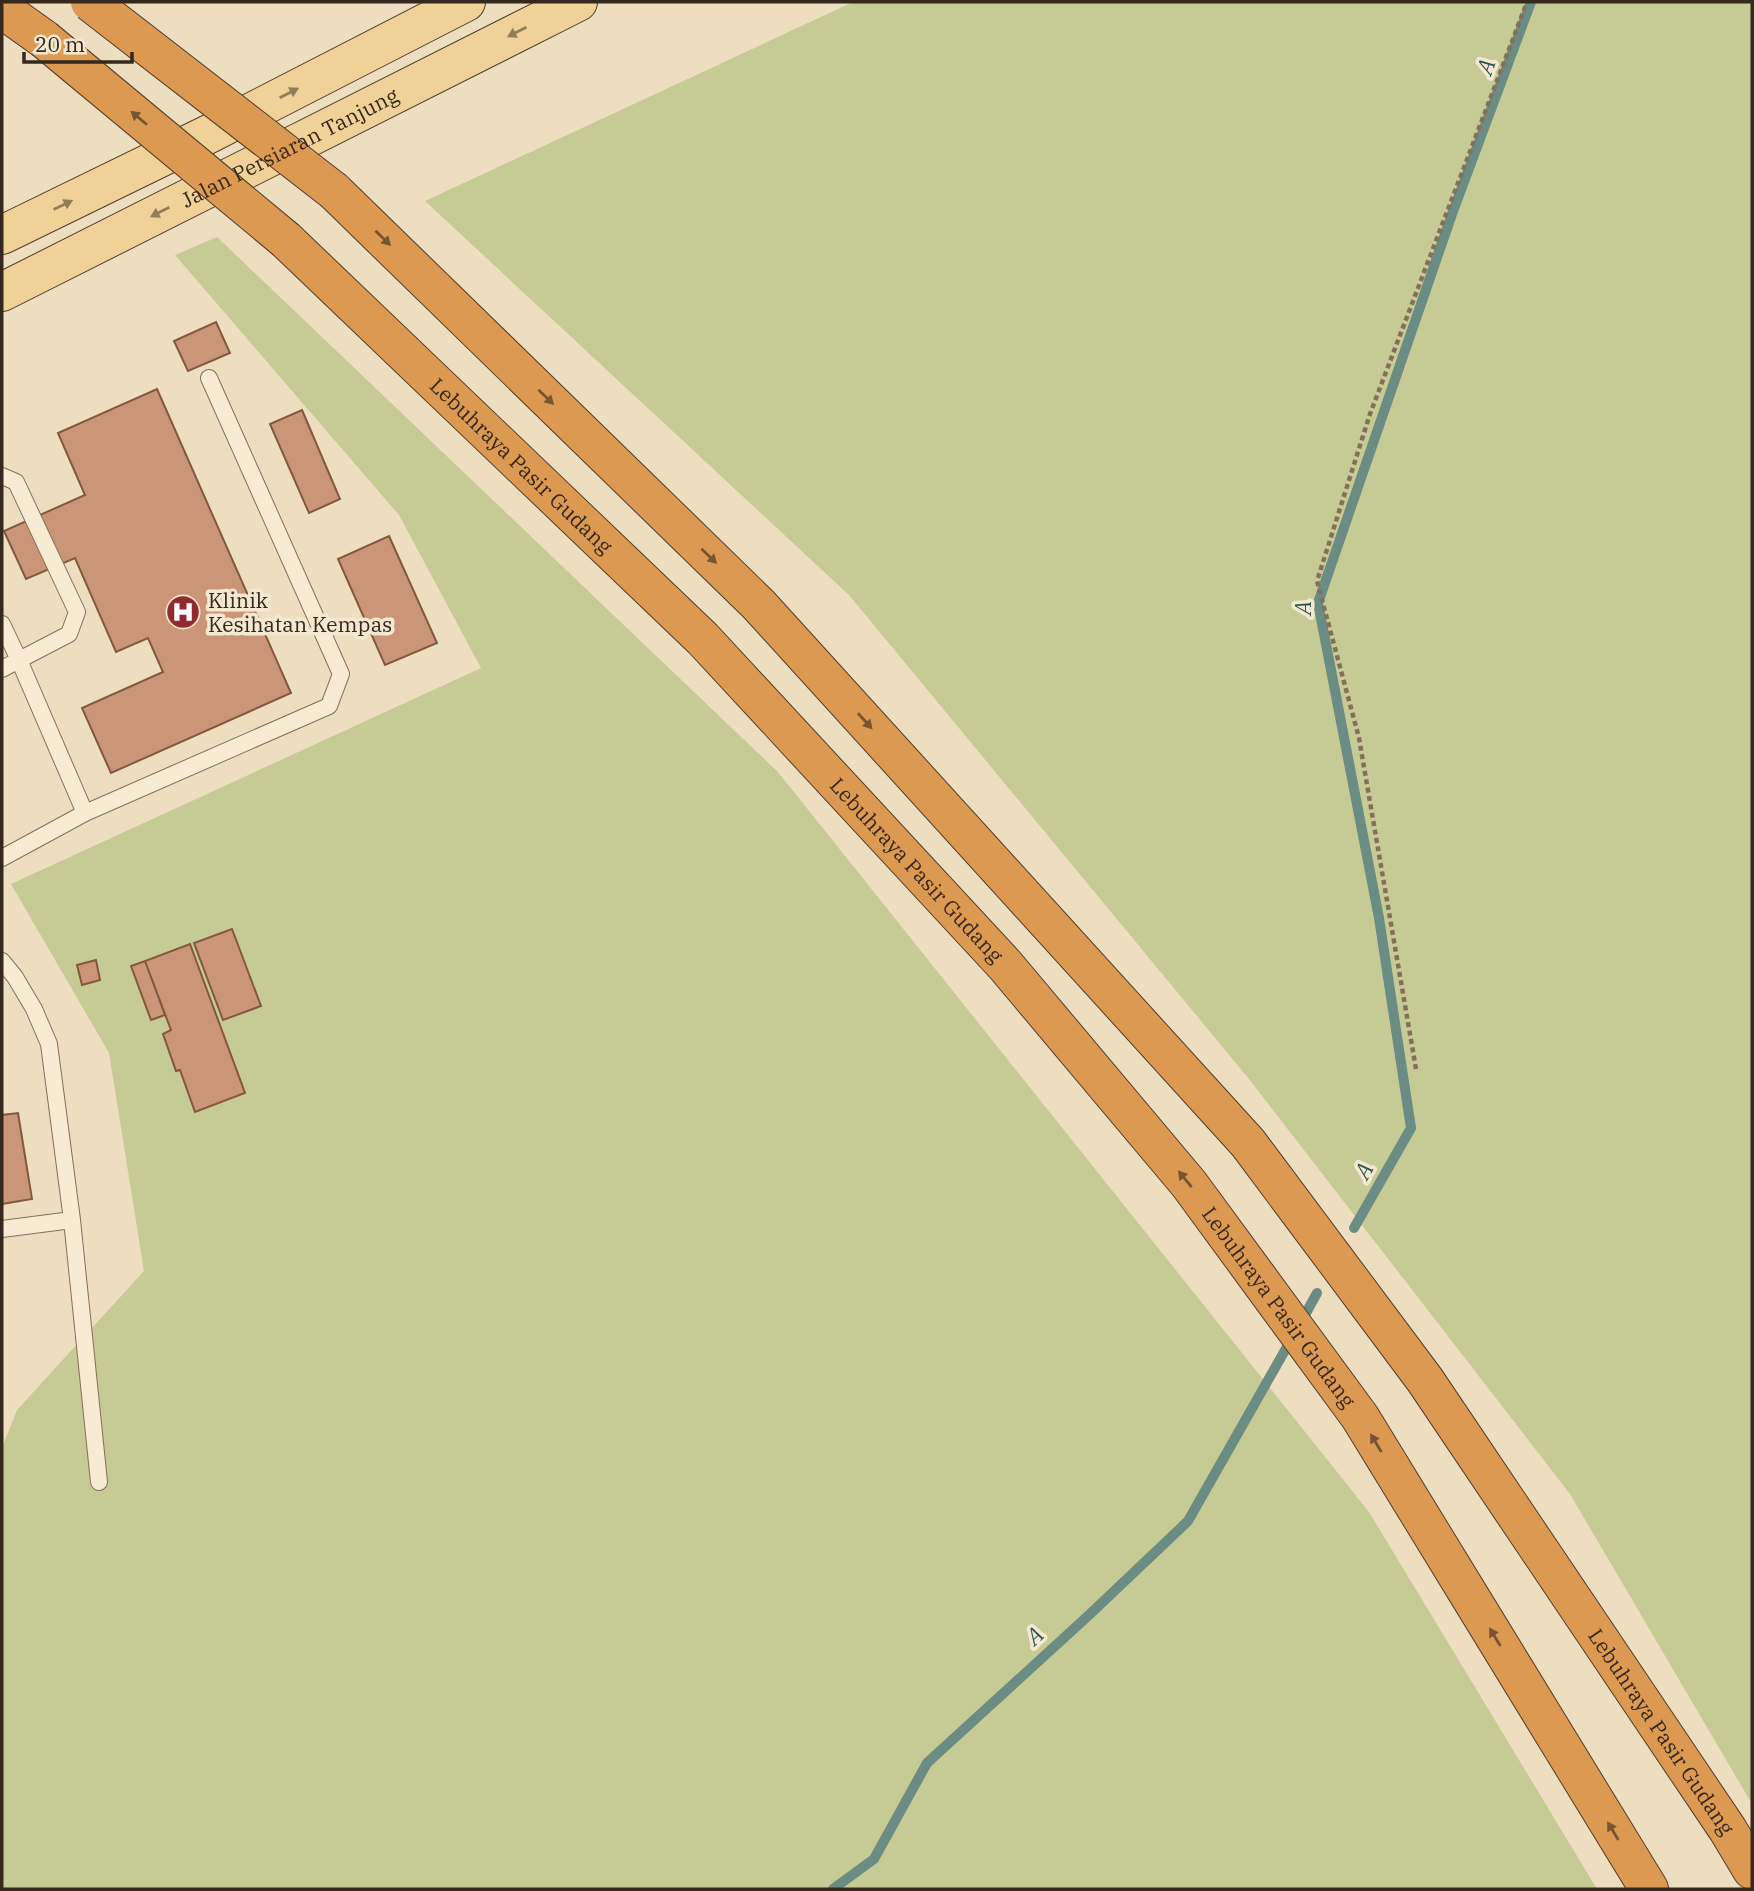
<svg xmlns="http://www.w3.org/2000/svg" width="1754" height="1891" font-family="'IBM Plex Serif',serif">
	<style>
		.green { fill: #c6ca95 }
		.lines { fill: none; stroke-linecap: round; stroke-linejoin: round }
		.stream { stroke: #6b8c83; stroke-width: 10 }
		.building { fill: #ca9677; stroke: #84583f; stroke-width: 2 }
		.lane-casing { stroke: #856f59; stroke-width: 18 }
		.primary-casing { stroke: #533d2d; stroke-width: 40 }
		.highway-casing { stroke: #533d2d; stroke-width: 40 }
		.path { stroke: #856f59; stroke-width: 4.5; stroke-dasharray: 5 3.5; stroke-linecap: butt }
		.lane { stroke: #f8ebd3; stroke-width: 16 }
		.primary { stroke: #f0d198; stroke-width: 38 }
		.highway { stroke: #db9952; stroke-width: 38 }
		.highway-bridge-casing { stroke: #533d2d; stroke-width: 40; stroke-linecap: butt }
		.highway-bridge { stroke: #db9952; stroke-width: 38 }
		.oneway { fill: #927c5a }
		.oneway2 { fill: #775532 }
		.labels { text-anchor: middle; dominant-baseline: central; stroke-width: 7; stroke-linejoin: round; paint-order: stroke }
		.street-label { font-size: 21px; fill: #35281d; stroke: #f4e8d0 }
		.poi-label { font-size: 21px; fill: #35281d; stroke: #f4e8d0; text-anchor: start }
		.water-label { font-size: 23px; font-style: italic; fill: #2c5550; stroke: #f4e8d0 }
	</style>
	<rect width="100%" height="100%" fill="#eddec0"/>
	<path class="green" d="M853,2H1752V1804L1570,1494L1249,1079L849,595L425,201Z
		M217,237L778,772L1369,1512L1597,1889H2V1448L17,1410L144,1271L109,1053L11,884L481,668L399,515L175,255Z"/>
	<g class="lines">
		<path class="stream" d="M1354,1228L1411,1128L1379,918L1318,603L1452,214L1531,2
			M1300,1324L1317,1293
			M833,1889L874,1859L927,1763L1089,1615L1188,1521L1292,1338"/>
	</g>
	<path class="building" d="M216,322L230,353L188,371L174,341Z
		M157,389L291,693L111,773L82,708L163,672L148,638L116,652L75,558L26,579L4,531L85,495L58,433Z
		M302,410L340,499L309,513L270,424Z
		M389,536L437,643L385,665L338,559Z
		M232,929L261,1006L223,1020L194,943Z
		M190,944L245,1093L195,1112L180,1070L176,1071L163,1034L171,1030L145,961Z
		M96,960L100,980L82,985L77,965Z
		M145,961L165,1015L151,1020L131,966Z
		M18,1113L32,1199L2,1204V1115Z"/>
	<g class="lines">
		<g class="lane-casing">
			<path id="lane" d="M2,476L16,482L77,612L69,634L19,660L85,813
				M2,624L19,660L2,669
				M2,858L85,813L329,706L341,674L209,378
				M2,961L15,977L34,1009L49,1044L72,1220L99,1482
				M2,1229L72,1220"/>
		</g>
		<g class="primary-casing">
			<g id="primary">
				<path d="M2,235L209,134L466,2"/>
				<path id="s1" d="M2,292L578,2"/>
			</g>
		</g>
		<g class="highway-casing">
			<g id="highway">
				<path d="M2,9L44,39"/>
				<path id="s2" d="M334,191L759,605L1248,1143L1425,1380L1728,1830L1752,1870"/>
				<path id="s3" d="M286,240L703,639L1005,965L1189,1184L1360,1417L1649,1889"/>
			</g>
		</g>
		<path class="path" d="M1416,1069L1359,738L1317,581L1370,414L1527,2"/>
		<use href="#lane" class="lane"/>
		<use href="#primary" class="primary"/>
		<use href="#highway" class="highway"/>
		<g class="highway-bridge-casing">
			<path id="highway-bridge" d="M90,2L334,191
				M44,39L286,240"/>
		</g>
		<use href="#highway-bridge" class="highway-bridge"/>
	</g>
	<defs><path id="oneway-solid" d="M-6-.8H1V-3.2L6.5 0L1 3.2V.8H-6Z" transform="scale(1.75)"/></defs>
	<g class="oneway">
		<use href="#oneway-solid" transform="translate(517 32) rotate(153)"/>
		<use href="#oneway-solid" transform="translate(289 93) rotate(-27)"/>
		<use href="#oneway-solid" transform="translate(63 205) rotate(-26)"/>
		<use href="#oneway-solid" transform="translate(160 212) rotate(153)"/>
	</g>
	<g class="oneway2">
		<use href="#oneway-solid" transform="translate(139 118) rotate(-140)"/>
		<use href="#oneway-solid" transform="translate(383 238) rotate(44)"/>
		<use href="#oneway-solid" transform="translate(546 397) rotate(44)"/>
		<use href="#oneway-solid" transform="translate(709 556) rotate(44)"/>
		<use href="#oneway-solid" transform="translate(865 721) rotate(48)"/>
		<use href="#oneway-solid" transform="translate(1185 1179) rotate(-129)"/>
		<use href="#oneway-solid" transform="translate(1376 1443) rotate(-121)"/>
		<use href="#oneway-solid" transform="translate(1495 1637) rotate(-121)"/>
		<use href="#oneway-solid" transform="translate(1613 1831) rotate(-121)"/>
	</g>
	<defs>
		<g id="hospital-disc" transform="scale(1.75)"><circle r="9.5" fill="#932a2f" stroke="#f4e8d0"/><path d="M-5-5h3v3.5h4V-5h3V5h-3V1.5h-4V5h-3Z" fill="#fff"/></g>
	</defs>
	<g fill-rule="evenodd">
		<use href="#hospital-disc" x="183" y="612"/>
	</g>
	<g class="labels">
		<g class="street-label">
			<text stroke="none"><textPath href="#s1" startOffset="322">Jalan Persiaran Tanjung</textPath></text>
			<text stroke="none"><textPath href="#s3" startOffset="326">Lebuhraya Pasir Gudang</textPath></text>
			<text stroke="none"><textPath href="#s3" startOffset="892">Lebuhraya Pasir Gudang</textPath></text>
			<text stroke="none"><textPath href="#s3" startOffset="1460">Lebuhraya Pasir Gudang</textPath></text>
			<text stroke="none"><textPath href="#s2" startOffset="2040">Lebuhraya Pasir Gudang</textPath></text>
		</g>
		<g class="poi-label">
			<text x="208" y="600">Klinik<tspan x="208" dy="24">Kesihatan Kempas</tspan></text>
		</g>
		<g class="water-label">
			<text transform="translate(1485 66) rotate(-70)">A</text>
			<text transform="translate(1302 608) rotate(-90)">A</text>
			<text transform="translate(1363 1170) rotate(-61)">A</text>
			<text transform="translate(1034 1635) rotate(-43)">A</text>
		</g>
	</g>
	<rect width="1754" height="1891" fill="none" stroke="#35281d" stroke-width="7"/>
	<path d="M24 52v10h108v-10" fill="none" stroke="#35281d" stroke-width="3.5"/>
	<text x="35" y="52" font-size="21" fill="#35281d" stroke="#f4e8d0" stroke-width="5" paint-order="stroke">20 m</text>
</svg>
